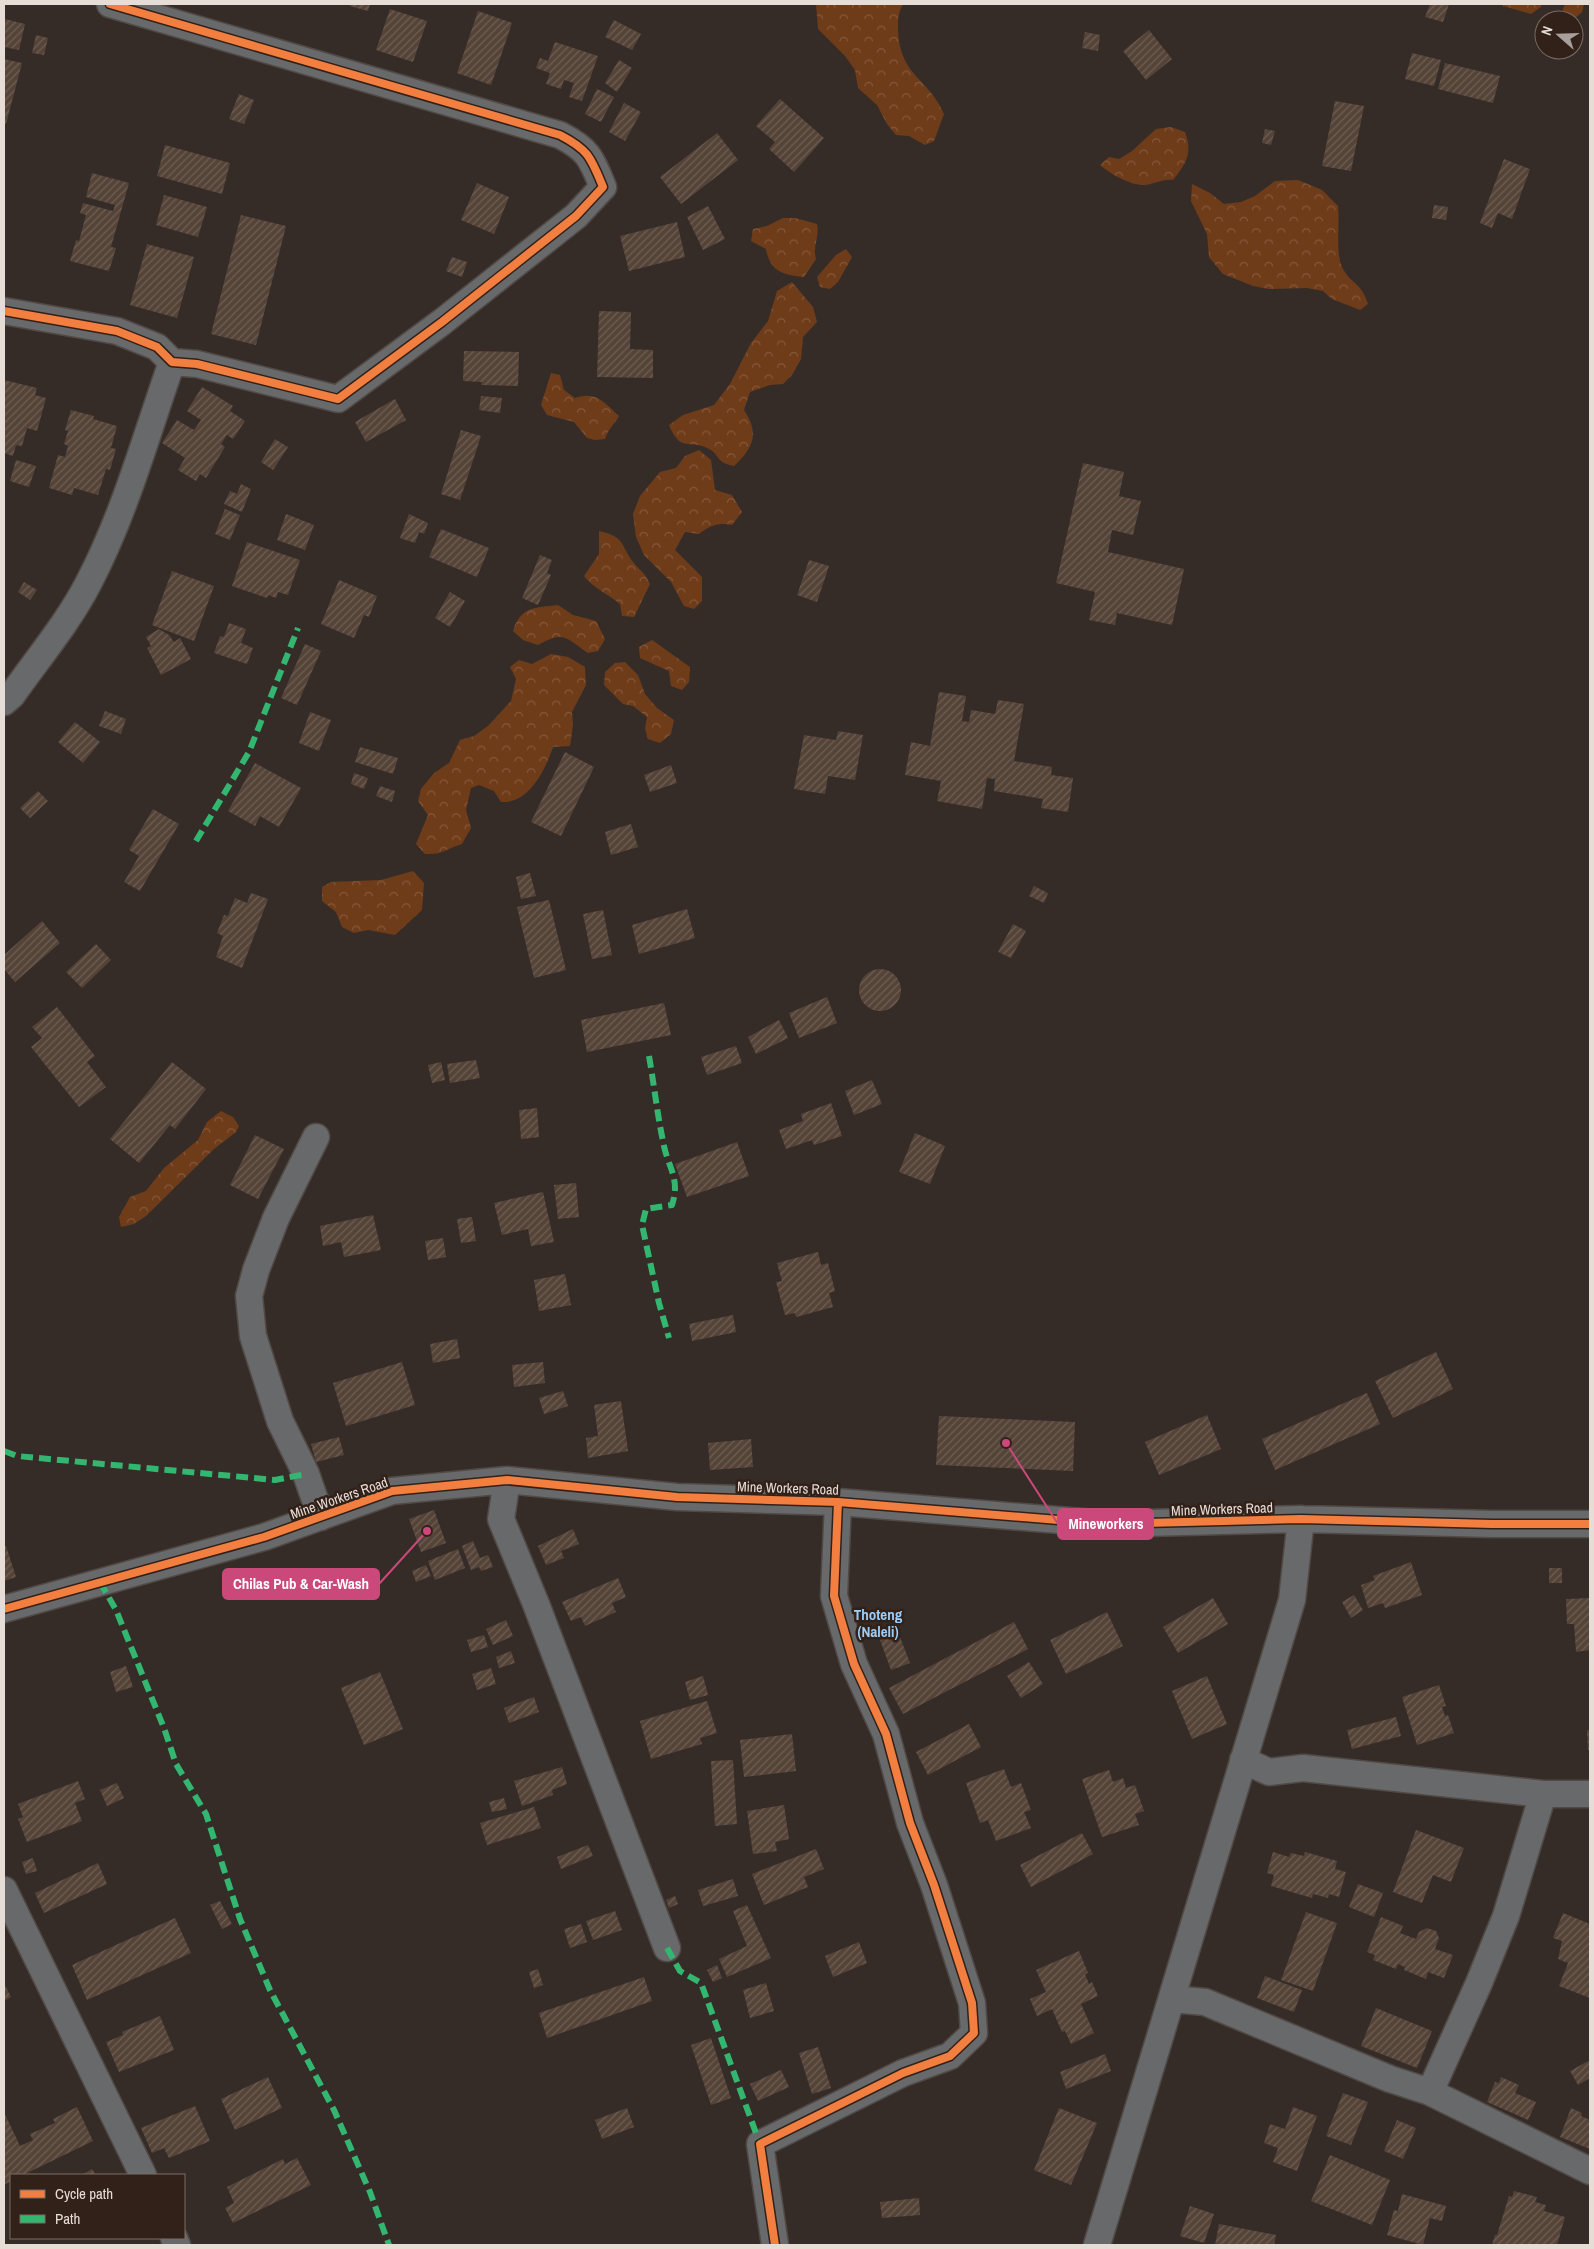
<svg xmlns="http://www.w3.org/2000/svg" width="1594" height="2249" font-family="'Archivo Narrow',sans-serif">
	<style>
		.forest { fill: url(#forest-crowns) }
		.building { fill: url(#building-hatch) }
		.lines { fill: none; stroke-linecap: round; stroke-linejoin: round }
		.minor-casing { stroke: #514945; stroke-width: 29 }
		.minor { stroke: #68696a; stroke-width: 26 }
		.quiet { stroke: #33b770; stroke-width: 6; stroke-dasharray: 12 6; stroke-linecap: butt }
		.cycleway-casing { stroke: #312119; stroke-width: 11 }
		.cycleway { stroke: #f27e40; stroke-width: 8 }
		.labels { text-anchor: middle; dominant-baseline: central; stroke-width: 5; stroke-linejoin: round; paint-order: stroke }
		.street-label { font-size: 14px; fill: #e7ddd7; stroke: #312119 }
		.neighbourhood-label { font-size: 15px; font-weight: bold; fill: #9ccef9; stroke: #312119 }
		.leader { fill: none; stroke: #cb497a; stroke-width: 2 }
		.callout-dot { fill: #cb497a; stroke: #312119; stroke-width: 2 }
		.callout { fill: #cb497a; stroke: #cb497a; stroke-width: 2 }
		.callout-label { font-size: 15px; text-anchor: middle; font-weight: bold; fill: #fff }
	</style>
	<defs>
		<pattern id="forest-crowns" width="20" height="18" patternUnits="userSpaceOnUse" patternTransform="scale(1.25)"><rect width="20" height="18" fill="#6f3c1a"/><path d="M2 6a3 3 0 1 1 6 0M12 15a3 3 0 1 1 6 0" fill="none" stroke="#84583b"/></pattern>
		<pattern id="building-hatch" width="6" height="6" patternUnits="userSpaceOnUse" patternTransform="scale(1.25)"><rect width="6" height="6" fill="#554338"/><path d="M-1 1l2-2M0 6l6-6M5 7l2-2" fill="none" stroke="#6d5e54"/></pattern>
	</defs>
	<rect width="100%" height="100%" fill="#352c28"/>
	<path class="forest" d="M816,4H903C898,13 898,19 898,30C900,77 929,78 944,114L934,141L925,145L909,136L896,135L887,124L877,105L858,88L855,70L845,56L818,29Z
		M1503,4H1541V7L1531,14L1503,6Z
		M1565,4H1584L1582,12L1573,20H1559Z
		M1171,127L1185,132C1193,154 1186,163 1173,180C1163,179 1157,183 1146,185C1132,186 1110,174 1100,165L1109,157L1119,159L1132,151L1156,129Z
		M1298,180L1322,190L1338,206C1340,223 1335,256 1343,269C1352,285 1361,282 1368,304L1360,310L1332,299L1323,291L1307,288L1269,289L1253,286L1223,274L1209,257L1207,234L1191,201L1192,184L1210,193L1224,204L1241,202L1255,196L1275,181Z
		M783,218H795L817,224C820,237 812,246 816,259L804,277C784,275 770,272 766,249L751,241L753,229L767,226Z
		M846,249L852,257L838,282L830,289L820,287L817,277L836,255Z
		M792,282L813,307L817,322L803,337L801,359L792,375L783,384L770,385L750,392L744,410C760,434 753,448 734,466C715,462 721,456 709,449C689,438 681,454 669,425L683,415L714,405L730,384L751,343L768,321L777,291Z
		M551,373L560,375L564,390L575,398C597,391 603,402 619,416C614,425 608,429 605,439L595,440L587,438L574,422L547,415L541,405Z
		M699,450L711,460L715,490L732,495L742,512L732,525C718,522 710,525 699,534L685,532L675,550L702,577V601L694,609L684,606L671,582L644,555L636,537L633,514L640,496L660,472L676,468L685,456Z
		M599,531C626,537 620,545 633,562C641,572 644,571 650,584L634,617L622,616L620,604C608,594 593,588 584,576L599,554Z
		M558,605L573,615L596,621L605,639L598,651L588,653C566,638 564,630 538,645L523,640L513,631C521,606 535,608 558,605Z
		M652,640L690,667L689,682L682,690L671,686L669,671L640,658L639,647Z
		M551,654L568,657L585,667L586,685L572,712L573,725L570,746L553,747C545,770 529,804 501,802L494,791L479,785L471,788L466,810L471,828L462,844C446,849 442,855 425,854L416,844L428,815L418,801L421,789L434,773L449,763L460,740L474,736L488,726L511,701L516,679L510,667L519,660L532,664Z
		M625,662L638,675L645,694L657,708L674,720L671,734L660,743L648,739L645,729L647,717L633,706L623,704L604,685L605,672L615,663Z
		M413,871L424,883L422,910L395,935L368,930L354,933L342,927L336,912L322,901V887L331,882L381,880Z
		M221,1111L233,1117L239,1126L236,1132L214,1149L146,1216L134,1224L121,1227L119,1217L130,1197L146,1191L164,1168L198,1140L207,1122Z"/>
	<path class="building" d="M350,4H370L368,11L350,6Z
		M1430,4H1449L1443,22L1425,17Z
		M390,9L427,21L413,62L376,50Z
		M478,11L512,23L491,85L457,73Z
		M5,19L25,24L19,50L4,47Z
		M614,20L641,34L632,50L605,37Z
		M1149,30L1172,59L1146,80L1123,51Z
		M1085,32L1100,35L1098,51L1082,48Z
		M36,35L48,38L44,55L32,53Z
		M555,42L598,56L582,101L569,97L574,83L564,80L561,89L546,84L550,73L536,68L540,58L548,61Z
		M1412,53L1441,60L1434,86L1405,79Z
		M4,59L22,63L6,124L4,123Z
		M619,60L632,68L617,92L605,83Z
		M1445,63L1500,76L1493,103L1438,89Z
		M597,89L614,97L601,122L585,114Z
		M239,94L254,100L244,124L229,119Z
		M780,99L824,138L794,172L769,149L775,142L756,126Z
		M1335,101L1364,106L1351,171L1322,166Z
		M624,103L641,112L625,141L609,132Z
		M1265,129L1275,131L1271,145L1262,143Z
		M717,133L738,160L681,204L660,177Z
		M165,145L230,163L222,194L157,176Z
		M1504,159L1530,169L1512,219L1498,213L1492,228L1480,223Z
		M92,173L129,183L111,247L116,248L109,271L70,261L76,240L79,241L86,215L80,213L83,203L113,211L115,205L86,197Z
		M477,183L509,197L494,234L461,220Z
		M164,195L207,207L198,237L156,225Z
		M1434,205L1448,207L1446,220L1432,218Z
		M708,206L725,239L703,250L687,217Z
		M241,215L286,226L256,345L211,334Z
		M677,222L685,257L629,271L620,236Z
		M147,244L194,257L177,318L130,305Z
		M452,257L467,262L462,277L446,271Z
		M599,311L631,312L630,349L653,350V378L597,377Z
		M464,351L519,352L518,386L481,385L482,382L463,381Z
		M4,380L37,388L35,395L46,398L37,431L27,428L22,446L16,445L13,456L4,453Z
		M202,387L233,406L230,411L245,421L233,439L227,435L221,444L225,447L206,478L200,474L196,481L178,470L185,458L162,443L177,420L194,430L201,420L187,411Z
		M481,396L502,398L500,413L479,410Z
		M395,399L406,420L366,442L355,422Z
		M71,410L94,416L93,419L117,426L111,448L116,449L110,470L106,469L98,495L74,488L72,495L49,488L58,455L65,457L68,446L64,444L68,431L65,430Z
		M461,430L481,436L460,500L441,494Z
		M275,439L288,447L273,470L261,462Z
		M16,460L36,466L29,487L10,481Z
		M1083,463L1124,472L1119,496L1141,501L1133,535L1112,530L1108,552L1184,569L1172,625L1117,613L1115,625L1089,620L1095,592L1056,583Z
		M241,484L251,489L242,512L224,504L230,491L237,494Z
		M225,509L240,515L230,540L215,534Z
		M286,514L314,525L305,550L277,540Z
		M409,514L428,523L424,534L419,532L415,543L400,538Z
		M441,529L489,548L477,577L429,557Z
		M247,542L300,560L288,595L278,592L276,598L268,595L267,598L232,586Z
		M540,555L552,560L547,573L551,575L538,605L522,598Z
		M809,560L829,566L817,602L797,595Z
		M172,571L214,586L194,641L152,625Z
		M339,580L377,596L369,617L364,615L354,638L321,624Z
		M24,582L37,590L30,600L18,592Z
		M450,592L465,601L450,627L435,618Z
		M229,623L246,629L241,643L253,648L247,664L214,653L220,636L224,637Z
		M159,629L169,635L174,642L180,638L191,659L161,675L147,648L151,646L146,637Z
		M305,644L321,651L297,705L281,698Z
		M939,692L966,696L962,721L969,722L971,710L995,714L998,700L1024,704L1014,761L1052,767L1051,775L1073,778L1068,812L1041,808L1043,799L994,791L995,779L987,778L982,809L937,801L941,781L905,775L911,742L930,746Z
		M105,711L126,719L121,734L99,726Z
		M310,712L331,720L319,751L299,743Z
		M75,722L100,742L83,763L58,742Z
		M838,731L863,735L855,780L828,776L825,794L794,789L804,735L836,740Z
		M360,747L398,758L393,774L355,762Z
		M565,752L594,767L561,836L531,822Z
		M255,763L301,788L279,827L260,816L255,826L228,811Z
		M671,765L677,783L650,792L644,775Z
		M354,773L368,778L364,789L351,784Z
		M380,786L395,791L392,802L376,796Z
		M38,791L48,801L30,818L20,808Z
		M153,809L179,824L140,891L124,882L139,856L129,850Z
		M631,824L638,847L611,855L605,832Z
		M530,873L536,896L521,899L516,877Z
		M1034,886L1048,893L1044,903L1029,896Z
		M251,893L268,899L242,968L216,957L223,936L217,933L224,915L228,916L235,898L247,903Z
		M549,900L566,970L534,978L517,907Z
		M687,909L695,938L639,954L632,925Z
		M603,910L612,955L592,959L583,914Z
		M42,921L60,943L15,982L4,969V955Z
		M1013,924L1026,931L1011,958L998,952Z
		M96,944L111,960L82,988L66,972Z
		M859 990a21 21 0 1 1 42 0a21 21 0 1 1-42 0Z
		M827,997L837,1023L799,1038L789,1013Z
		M664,1003L671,1035L587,1052L581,1020Z
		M57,1007L95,1056L87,1062L106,1087L79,1107L31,1047L42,1038L32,1027Z
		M779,1020L788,1038L756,1054L748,1037Z
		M736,1046L742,1063L707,1075L701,1057Z
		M476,1060L480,1078L450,1083L447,1064Z
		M172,1062L206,1089L175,1129L170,1125L139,1163L110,1139Z
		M441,1062L445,1080L432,1083L428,1065Z
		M872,1080L882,1104L854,1115L845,1091Z
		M831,1103L842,1136L814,1145L812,1140L786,1149L779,1130L803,1121L801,1114Z
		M537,1108L539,1137L521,1139L519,1110Z
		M915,1133L945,1146L930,1184L899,1172Z
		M255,1135L284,1149L258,1199L230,1185Z
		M737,1142L749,1176L687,1197L675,1164Z
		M576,1183L579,1217L558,1219L554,1185Z
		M543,1192L554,1242L531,1246L528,1229L502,1235L494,1203Z
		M373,1215L381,1250L344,1257L341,1242L323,1246L320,1226Z
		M472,1217L476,1241L461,1243L457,1219Z
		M443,1238L446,1257L428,1260L425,1241Z
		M818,1252L821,1265L828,1263L835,1291L829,1293L833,1307L796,1317L795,1313L785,1315L776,1282L782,1281L777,1263Z
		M565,1274L571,1305L539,1311L534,1280Z
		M733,1315L736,1332L692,1341L689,1324Z
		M457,1339L460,1358L433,1363L430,1344Z
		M1436,1352L1453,1389L1393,1418L1375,1381Z
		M402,1362L415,1405L346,1426L333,1383Z
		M543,1362L545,1383L514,1387L512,1365Z
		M563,1391L568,1406L544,1414L539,1398Z
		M1367,1393L1380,1424L1275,1470L1262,1439Z
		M621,1401L628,1451L588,1458L586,1438L598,1436L594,1405Z
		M1207,1415L1221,1449L1159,1475L1145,1442Z
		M939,1416L1075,1422L1073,1471L936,1465Z
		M339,1437L344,1455L316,1462L311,1444Z
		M751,1439L753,1467L710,1470L708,1443Z
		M434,1510L446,1543L421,1552L409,1519Z
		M573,1529L579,1544L561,1551L564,1558L546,1565L538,1546Z
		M473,1541L480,1558L488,1555L493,1567L481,1571L479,1567L471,1570L462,1546Z
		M6,1546L16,1577L4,1581V1547Z
		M458,1549L465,1568L435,1580L428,1561Z
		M1411,1562L1422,1595L1385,1608L1383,1603L1368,1608L1361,1585L1375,1580L1373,1576Z
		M426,1565L431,1576L416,1582L412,1571Z
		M1549,1568H1562V1583H1549Z
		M618,1578L626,1597L612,1603L616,1612L585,1626L581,1617L571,1621L562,1602Z
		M1354,1595L1363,1610L1351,1618L1342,1602Z
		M1213,1598L1228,1624L1178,1653L1163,1627Z
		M1590,1598V1650L1576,1652L1574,1624H1567L1566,1599Z
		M1107,1612L1123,1646L1066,1674L1050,1640Z
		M506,1620L513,1636L493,1645L486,1629Z
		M1014,1622L1028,1649L903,1714L889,1688Z
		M898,1632L910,1663L891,1670L880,1640Z
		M484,1635L488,1647L471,1652L467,1640Z
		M511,1651L515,1663L499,1668L496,1657Z
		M1029,1662L1043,1684L1021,1698L1007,1676Z
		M126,1666L133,1687L116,1692L110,1672Z
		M491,1668L496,1684L477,1690L472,1674Z
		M380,1672L403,1729L364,1745L341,1688Z
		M703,1676L708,1695L690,1700L685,1682Z
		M1207,1676L1227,1724L1192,1739L1172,1691Z
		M1439,1685L1446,1706L1442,1707L1445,1716L1448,1715L1454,1733L1417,1745L1402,1697Z
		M534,1697L539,1712L509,1723L504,1708Z
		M707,1701L717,1733L700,1738L702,1744L651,1759L640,1721Z
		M1396,1717L1401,1736L1352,1749L1347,1730Z
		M969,1724L981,1747L928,1775L916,1752Z
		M1587,1730H1590V1750H1588Z
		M792,1734L796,1771L744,1777L740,1740Z
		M733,1760L737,1824L715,1826L711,1761Z
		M562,1767L567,1784L552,1790L553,1795L522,1806L514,1781Z
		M1004,1769L1011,1787L1021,1783L1031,1810L1024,1812L1031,1828L996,1841L988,1820L980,1823L966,1783Z
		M1109,1770L1113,1782L1123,1778L1126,1788L1135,1785L1144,1811L1135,1814L1139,1825L1102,1837L1082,1779Z
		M78,1781L85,1799L75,1803L82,1821L27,1842L18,1819L23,1817L18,1804Z
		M117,1783L124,1798L107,1806L100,1790Z
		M504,1798L507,1809L492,1812L489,1802Z
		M784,1805L789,1839L775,1842L777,1851L753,1854L747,1811Z
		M534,1807L541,1828L487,1845L480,1823Z
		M1416,1830L1464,1848L1451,1882L1433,1875L1422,1903L1393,1892Z
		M1082,1833L1093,1854L1031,1887L1020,1865Z
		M588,1845L593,1856L561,1869L557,1857Z
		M816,1849L824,1869L804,1877L808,1887L764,1905L752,1874Z
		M1273,1852L1289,1857L1291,1853L1304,1856L1305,1852L1337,1861L1335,1869L1346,1872L1339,1897L1329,1894L1328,1898L1313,1894L1312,1898L1271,1886L1274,1875L1267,1873Z
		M33,1858L37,1871L26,1874L22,1862Z
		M98,1863L107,1884L44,1913L35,1893Z
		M733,1879L738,1896L703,1906L698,1890Z
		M1358,1884L1383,1893L1374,1917L1349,1907Z
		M675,1896L678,1904L669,1908L666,1900Z
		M220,1901L232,1924L222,1929L210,1905Z
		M747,1905L771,1958L727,1977L719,1959L747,1946L733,1911Z
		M615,1911L622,1930L593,1940L586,1921Z
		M1306,1912L1337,1923L1313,1991L1281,1980Z
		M1563,1913L1590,1924V1998L1559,1986L1568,1963L1558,1959L1562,1941L1553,1938Z
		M1381,1917L1403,1926L1400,1933L1416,1939L1419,1932L1427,1928L1436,1931L1439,1938L1435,1949L1453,1955L1444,1978L1428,1972L1426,1979L1404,1970L1405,1967L1398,1964L1396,1969L1373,1960L1375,1955L1367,1952Z
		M175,1918L191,1953L87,2000L72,1965Z
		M581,1924L587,1942L570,1948L564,1929Z
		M859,1942L867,1963L833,1977L825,1956Z
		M1079,1951L1088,1973L1085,1974L1089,1984L1092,1982L1098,1996L1081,2004L1094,2033L1071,2044L1065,2031L1062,2032L1052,2009L1037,2016L1030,1999L1046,1992L1036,1970Z
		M717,1965L722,1978L713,1982L707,1970Z
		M538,1969L543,1985L534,1988L529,1972Z
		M1265,1976L1302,1990L1294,2012L1257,1998Z
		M644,1977L652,2001L547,2038L539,2013Z
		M4,1983L11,1997L4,2001Z
		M766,1983L774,2011L750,2018L743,1990Z
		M1376,2008L1432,2031L1417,2068L1361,2046Z
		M160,2016L174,2050L119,2072L106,2042L123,2035L122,2032Z
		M711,2038L731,2098L711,2105L691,2045Z
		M818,2047L831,2088L812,2094L799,2053Z
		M1105,2054L1111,2071L1066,2089L1060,2072Z
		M1590,2060V2078L1578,2085L1570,2071Z
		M781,2070L789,2087L758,2101L750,2084Z
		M268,2077L282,2108L235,2130L221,2099Z
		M1501,2077L1519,2085L1515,2093L1536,2102L1528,2120L1487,2102L1495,2082L1499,2083Z
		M1343,2093L1368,2102L1351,2145L1326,2136Z
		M195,2106L210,2141L169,2158L164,2148L152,2153L141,2128Z
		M77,2107L93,2141L23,2175H11V2181L4,2185V2112L20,2146L33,2140L30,2134L55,2123L53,2119Z
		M1293,2107L1317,2116L1297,2171L1273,2162L1278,2148L1264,2143L1270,2124L1285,2129Z
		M627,2108L634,2127L602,2139L595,2120Z
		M1059,2108L1097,2123L1071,2185L1034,2170Z
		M1571,2108L1582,2113L1581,2116L1590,2120V2149L1560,2137Z
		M1397,2120L1416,2128L1403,2159L1384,2151Z
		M1330,2155L1390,2180L1372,2225L1311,2201Z
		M297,2158L311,2185L233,2223L225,2208L234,2203L227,2187L283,2159L285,2164Z
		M92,2169L96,2175H82Z
		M1514,2191L1537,2197L1535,2202L1546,2205L1544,2211L1565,2217L1557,2245H1492L1495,2235H1497L1509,2196L1512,2197Z
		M1402,2194L1446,2206L1442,2221L1430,2218L1423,2245L1387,2235L1394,2210L1398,2211Z
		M919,2198L920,2215L882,2218L880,2202Z
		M1190,2206L1214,2214L1204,2243L1180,2236Z
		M1219,2224L1276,2235L1274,2245H1215Z"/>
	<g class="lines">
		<g class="minor-casing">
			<path id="minor" d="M4,311L117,331L157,347L172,362L197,364L338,399L442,322L576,216L603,187C591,158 589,150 560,135L110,4
				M4,702L12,695C38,658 68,623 89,582C125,513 146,436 172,362
				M316,1137L276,1218L256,1270L249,1296L253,1336L280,1421L306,1474L321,1517
				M507,1480L501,1519L536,1604L667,1948
				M4,1609L264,1537L392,1491L507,1480L677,1497L838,1502L1107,1524L1301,1519L1492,1524H1590
				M1243,1760L1269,1772L1303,1768L1543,1794H1590
				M4,1890L143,2175
				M1172,1999L1205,2002L1390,2079L1430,2092L1590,2171
				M1430,2092L1479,1983L1506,1916L1543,1794
				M174,2238L177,2245
				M775,2245L760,2144L903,2073L950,2056L974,2033L972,2003L934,1885L910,1823L886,1734L854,1664L834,1596L838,1502
				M1097,2245L1292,1600L1301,1519"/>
		</g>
		<use href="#minor" class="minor"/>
		<path class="quiet" d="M196,841L249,752L298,628
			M649,1056C654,1084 657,1113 663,1141C667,1167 681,1177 672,1205L646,1209L642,1225L659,1303L669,1338
			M4,1451L17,1456L275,1480L306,1474
			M100,1582L116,1610L164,1728L176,1764L206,1814L240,1919L270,1990L334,2110L370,2192L389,2245
			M667,1948L680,1971L701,1983L760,2144"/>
		<g class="cycleway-casing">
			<path id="cycleway" d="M4,311L117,331L157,347L172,362L197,364L338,399L442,322L576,216L603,187C591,158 589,150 560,135L110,4
				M4,1609L264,1537L392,1491L507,1480L677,1497L838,1502L1107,1524L1301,1519L1492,1524H1590
				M775,2245L760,2144L903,2073L950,2056L974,2033L972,2003L934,1885L910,1823L886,1734L854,1664L834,1596L838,1502"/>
		</g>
		<use href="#cycleway" class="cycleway"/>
	</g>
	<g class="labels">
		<g class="street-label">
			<text transform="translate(788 1488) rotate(2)">Mine Workers Road</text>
			<text transform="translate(339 1498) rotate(-19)">Mine Workers Road</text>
			<text transform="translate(1222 1509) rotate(-2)">Mine Workers Road</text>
		</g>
		<g class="neighbourhood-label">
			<text x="878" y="1614">Thoteng<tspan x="878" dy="17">(Naleli)</tspan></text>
		</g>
	</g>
	<path class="leader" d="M1006 1443L1058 1524M427 1531L379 1584"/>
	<g class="callout-dot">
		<circle cx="1006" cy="1443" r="5"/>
		<circle cx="427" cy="1531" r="5"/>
	</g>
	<g class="callout">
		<rect x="1058" y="1509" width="95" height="30" rx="5"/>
		<rect x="223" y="1569" width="156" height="30" rx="5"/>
	</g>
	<g class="callout-label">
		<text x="1106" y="1529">Mineworkers</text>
		<text x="301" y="1589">Chilas Pub &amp; Car-Wash</text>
	</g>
	<rect width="1594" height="2249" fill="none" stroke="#e7ddd7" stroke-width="10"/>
	<rect x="10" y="2174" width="175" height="65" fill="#312119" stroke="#7a6c65"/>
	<rect x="20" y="2190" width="25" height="8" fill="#f27e40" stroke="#7a6c65"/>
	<text x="55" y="2199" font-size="15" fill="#e7ddd7">Cycle path</text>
	<rect x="20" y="2215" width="25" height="8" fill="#33b770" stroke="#7a6c65"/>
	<text x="55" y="2224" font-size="15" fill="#e7ddd7">Path</text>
	<g transform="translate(1559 35) rotate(290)"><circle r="24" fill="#312119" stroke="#7a6c65"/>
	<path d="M0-4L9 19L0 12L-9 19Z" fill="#a99f9a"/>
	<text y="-8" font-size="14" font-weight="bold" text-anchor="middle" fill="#e7ddd7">N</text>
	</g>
</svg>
